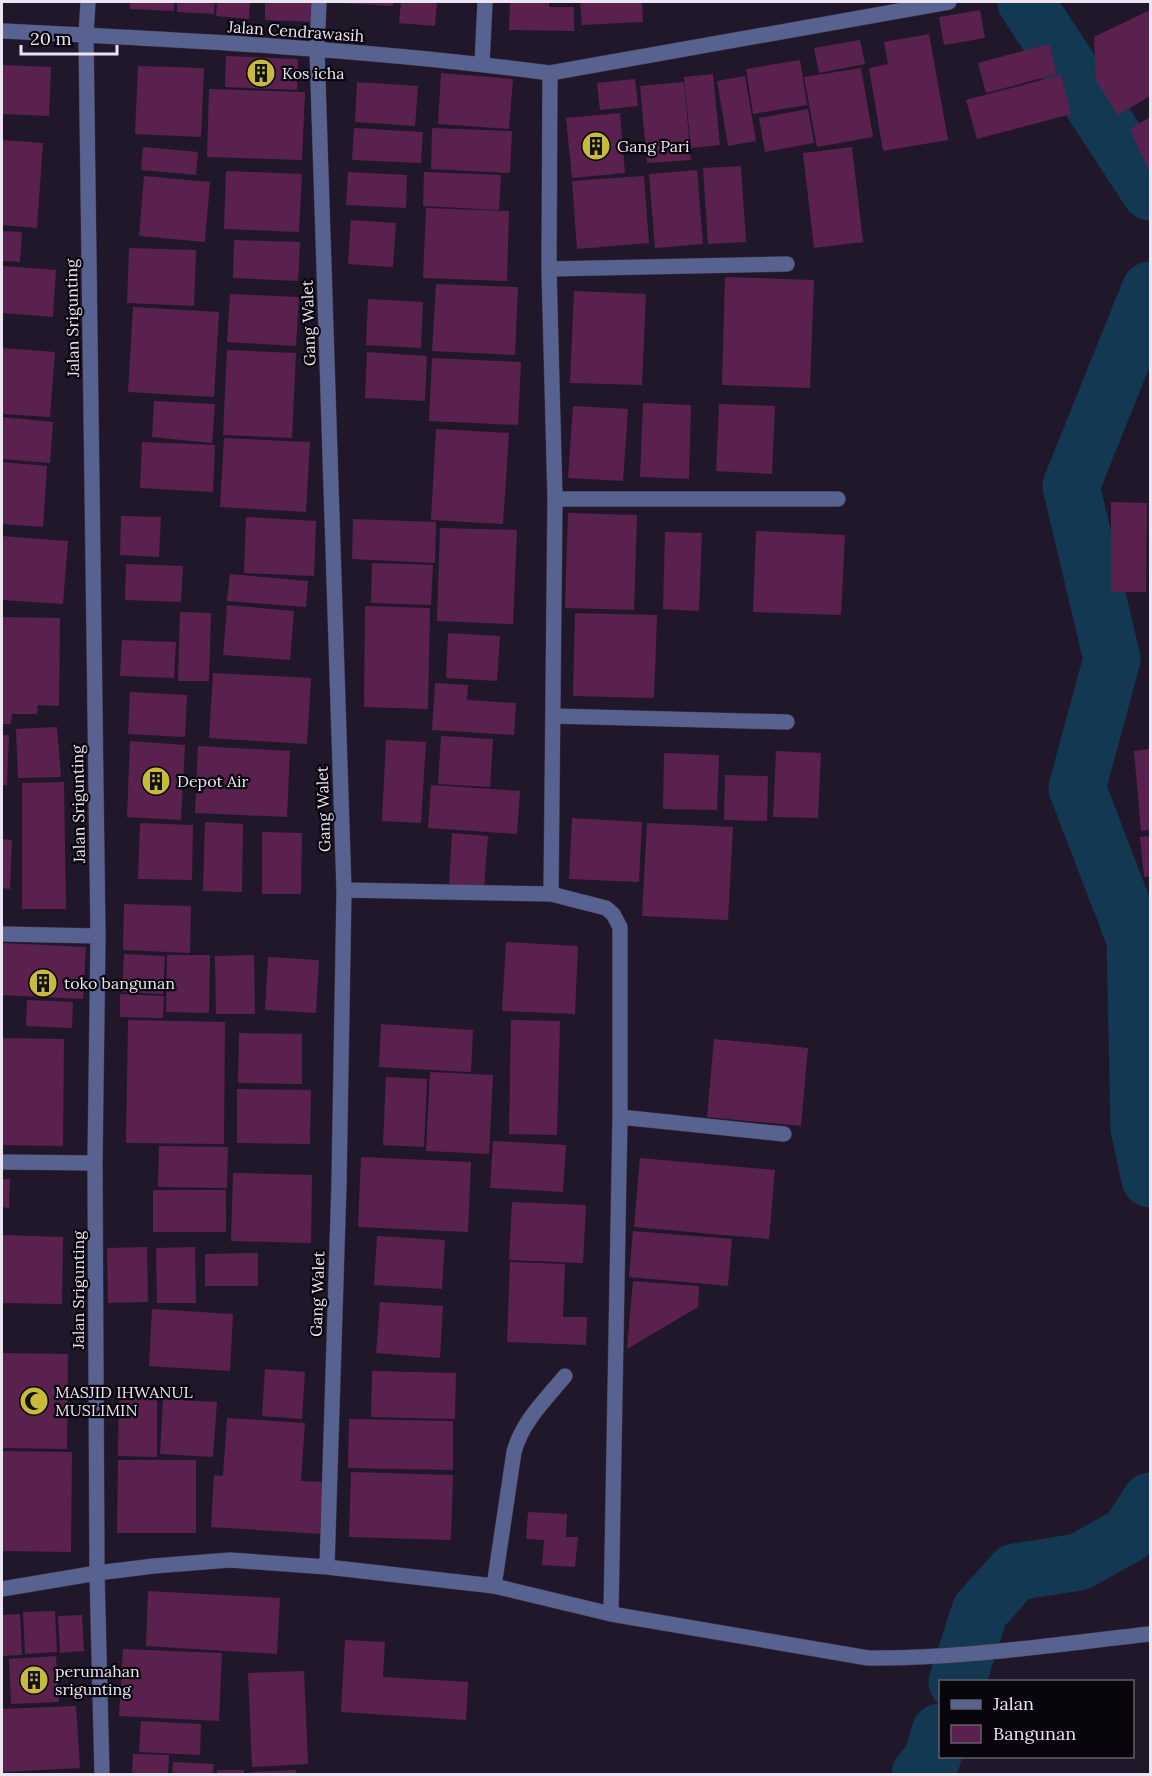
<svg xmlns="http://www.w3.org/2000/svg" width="1152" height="1776" font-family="Lora,serif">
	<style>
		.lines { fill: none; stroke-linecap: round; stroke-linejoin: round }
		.river { stroke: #133852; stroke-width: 57 }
		.building { fill: #5b214e }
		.lane-casing { stroke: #3c3446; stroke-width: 16 }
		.street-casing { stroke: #3c3446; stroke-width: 16 }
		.lane { stroke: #586290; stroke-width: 15 }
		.street { stroke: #586290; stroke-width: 15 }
		.labels { text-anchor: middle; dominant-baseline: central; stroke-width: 4.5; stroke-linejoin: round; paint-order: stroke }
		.street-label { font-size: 16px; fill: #ebe5f2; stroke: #08050d }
		.poi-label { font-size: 16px; fill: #ebe5f2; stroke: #08050d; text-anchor: start }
	</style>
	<rect width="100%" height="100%" fill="#20172a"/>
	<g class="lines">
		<path class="river" d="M1026,2L1150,192
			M1150,290L1071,486L1112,659L1077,788L1135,939L1139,1129L1150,1179
			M957,1682L980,1611L1015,1572L1079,1562L1129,1534L1150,1501
			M920,1774L932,1759L940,1732"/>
	</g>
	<path class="building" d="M130,2H174V11L130,9Z
		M177,2H215L214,14L177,12Z
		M217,2H250L249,19L216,16Z
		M265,2H314V22L265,20Z
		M342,2H393V6L342,3Z
		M401,2H437L435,26L399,23Z
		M510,2H549V7H574V31L509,30Z
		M580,2H642L643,22L582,25Z
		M980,10L985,38L944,45L939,17Z
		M1150,10V96L1118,115L1096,80L1094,37Z
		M929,34L948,140L883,151L869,68L888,64L884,42Z
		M860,40L865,64L819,73L814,48Z
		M1049,44L1057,74L986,93L978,63Z
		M226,56L298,59L297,90L225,87Z
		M800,60L807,105L753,114L746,69Z
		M2,65L51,67L49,116L2,114Z
		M138,66L204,68L201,137L135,134Z
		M861,68L873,137L817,147L804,77Z
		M441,73L513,79L509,129L438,124Z
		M713,74L720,145L691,148L684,77Z
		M1061,75L1071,114L977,139L966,100Z
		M745,76L756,141L728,146L717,81Z
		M635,79L638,106L600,110L597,83Z
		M357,82L418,86L415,126L355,122Z
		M684,82L691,160L647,163L640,86Z
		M209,89L305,92L302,160L207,157Z
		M808,109L814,143L765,152L759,118Z
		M620,113L625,173L572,178L566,118Z
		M1150,117V173L1130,129Z
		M354,128L423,132L421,163L352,160Z
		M432,128L512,131L510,173L431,169Z
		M2,140L43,143L37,228L2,225Z
		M143,147L198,152L196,175L141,170Z
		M852,147L863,242L814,248L803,153Z
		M741,166L746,242L708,244L703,168Z
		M697,170L703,244L655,248L649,174Z
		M226,171L302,174L299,232L224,229Z
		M348,172L407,175L406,208L346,205Z
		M424,172L501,175L499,210L423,206Z
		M144,176L210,182L205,242L139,236Z
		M644,176L649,243L577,249L572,181Z
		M426,208L509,211L507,281L423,278Z
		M351,220L396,223L393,267L348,264Z
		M2,231L22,232L20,262L2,261Z
		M234,240L300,242L298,281L233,278Z
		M129,248L196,250L194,306L127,303Z
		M2,266L56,270L53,317L2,313Z
		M725,277L814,280L810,388L722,385Z
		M436,284L518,287L515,355L432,351Z
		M574,291L646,294L642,385L570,383Z
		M230,294L299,297L296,346L227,342Z
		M368,299L423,302L421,348L366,345Z
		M133,307L219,312L214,397L128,392Z
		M2,348L55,352L50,417L2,414Z
		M227,350L296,353L292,438L223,435Z
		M367,352L427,356L425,401L365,398Z
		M432,358L521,362L518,425L429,421Z
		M154,401L215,404L212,443L152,437Z
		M643,403L691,405L689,479L640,477Z
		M719,404L775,406L772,474L716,471Z
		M573,406L628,409L623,481L568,478Z
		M2,417L53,422L50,463L2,459Z
		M436,429L509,433L503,524L431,520Z
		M224,438L310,442L306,512L220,507Z
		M142,442L215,445L213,492L140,488Z
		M2,462L47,466L43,527L2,524Z
		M1111,502L1147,503L1146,592H1111Z
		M568,513L637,515L634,610L565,608Z
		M121,516L161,517L159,557L120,555Z
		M246,517L316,521L314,576L244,573Z
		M353,519L436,522L435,563L352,559Z
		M440,528L517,530L513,624L437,621Z
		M756,531L845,535L841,615L753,612Z
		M665,532L702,533L699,611L663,609Z
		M2,536L68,541L63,604L2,600Z
		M372,563L433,565L431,605L371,603Z
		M126,564L183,566L181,602L125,600Z
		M230,574L308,581L306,607L227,601Z
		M227,605L294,611L290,660L223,655Z
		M365,606L430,608L428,709L364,707Z
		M180,612L211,613L209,681H178Z
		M575,613L657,615L654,698L573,696Z
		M2,617L60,618L59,706L38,705L37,714H12L11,724H2Z
		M448,633L500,636L497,681L446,678Z
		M122,640L176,642L174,678L120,676Z
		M213,673L311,678L307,744L209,738Z
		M435,683L468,685L467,700L516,703L514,735L432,730Z
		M130,692L187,695L185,737L128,734Z
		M57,727L61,777L18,778L16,729Z
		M2,735H9L7,785H2Z
		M441,736L493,739L490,787L438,784Z
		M386,740L426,742L421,823L382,821Z
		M130,741L185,745L181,820L127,817Z
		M198,746L290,751L287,817L195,813Z
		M1150,749V830L1141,831L1134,751Z
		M776,751L821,753L818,818L773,817Z
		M664,753L719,755L717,810L663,809Z
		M725,775L768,776L767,821L724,820Z
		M64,782L66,909H22V783Z
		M431,785L520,791L517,834L428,828Z
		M572,818L642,822L639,882L569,879Z
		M205,822L243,824L242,892L203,891Z
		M140,823L193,825L192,880L138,879Z
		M647,823L733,827L728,920L642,916Z
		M262,832L302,833L301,894H262Z
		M452,833L488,836L484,889L449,886Z
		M1150,836V876L1144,877L1140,837Z
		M2,839L12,840L10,889L2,888Z
		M124,904L191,906L190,953L123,950Z
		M506,942L578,946L575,1014L502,1011Z
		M3,943L86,947L83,999L2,995Z
		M124,954L165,956L163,994L122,992Z
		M167,955H210L209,1013L166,1012Z
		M254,955L255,1014H216L215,956Z
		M268,957L319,960L316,1013L265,1010Z
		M120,994L164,996L163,1018L120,1017Z
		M27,1000L73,1002L72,1028L26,1026Z
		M128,1020L225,1022L224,1144L126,1143Z
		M511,1020L560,1021L557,1135L509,1134Z
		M381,1024L473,1030L471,1072L379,1067Z
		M239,1033L302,1034V1084L238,1083Z
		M2,1038L64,1039L63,1146L2,1145Z
		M714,1039L808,1048L801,1126L707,1117Z
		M430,1072L493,1075L489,1154L426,1151Z
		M386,1077L427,1079L424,1147L383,1145Z
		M237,1089L311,1090L310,1144L237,1143Z
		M493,1141L566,1145L563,1192L490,1188Z
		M159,1146L228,1147L227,1188L158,1187Z
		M361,1157L471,1162L468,1232L358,1227Z
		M640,1158L775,1170L769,1239L634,1227Z
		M233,1173L312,1175L311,1243L231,1241Z
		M2,1179H10L9,1208L2,1207Z
		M153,1190H226V1232H153Z
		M512,1202L586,1205L583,1263L509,1260Z
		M633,1231L732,1239L728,1286L629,1277Z
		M2,1235L63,1237L62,1304L2,1303Z
		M377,1236L445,1240L442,1289L374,1285Z
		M147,1247L148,1302L108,1303L107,1248Z
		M195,1247L196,1303H157L156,1248Z
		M258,1253V1286H205V1254Z
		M510,1262L565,1264L563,1317H587L586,1345L507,1342Z
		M633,1281L699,1286L698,1307L627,1349Z
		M380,1302L443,1306L440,1358L376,1353Z
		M152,1309L233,1314L230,1371L149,1366Z
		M2,1353L68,1354L67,1449L2,1448Z
		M265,1369L305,1372L302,1419L262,1416Z
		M372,1371L456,1373L455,1419L371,1417Z
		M119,1396H157V1457L118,1456Z
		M163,1399L217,1402L213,1457L160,1454Z
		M227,1418L305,1423L301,1481L325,1482L322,1534L211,1527L214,1475L223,1476Z
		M349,1419L453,1421V1470L348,1468Z
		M3,1451L72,1452L71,1552L2,1551Z
		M118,1460H196V1533H117Z
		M351,1472L453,1475L451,1540L349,1537Z
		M528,1512L567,1514L566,1537H578L575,1567L542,1565L544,1540L526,1539Z
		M148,1591L280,1598L277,1654L146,1646Z
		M55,1611L57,1652L25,1654L23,1612Z
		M20,1614L22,1655L2,1656V1615Z
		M82,1615L84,1651L60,1653L58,1616Z
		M345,1640L385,1642L383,1677L468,1682L466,1720L341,1712Z
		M123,1649L222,1653L219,1721L119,1716Z
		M56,1656L59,1702L11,1704L9,1659Z
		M304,1671L308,1764L252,1767L248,1673Z
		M76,1706L80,1768L2,1772V1709Z
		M141,1721L201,1724L200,1755L139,1752Z
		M133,1754L169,1755L168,1774H132Z
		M173,1762L214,1764L213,1774H172Z
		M217,1770H244V1774H217Z
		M296,1770V1774H250V1772Z"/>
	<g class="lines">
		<g class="lane-casing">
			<path id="lane" d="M86,35L88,2
				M494,1586L514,1452C522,1422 545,1400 565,1376"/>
		</g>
		<g class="street-casing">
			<path id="street" d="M319,2L317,50L344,890L339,1184L327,1567
				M2,31C185,40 369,49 550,73
				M86,35L98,936L95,1163L97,1573L102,1774
				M482,64L485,2
				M549,269L787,264
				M555,499H838
				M553,716L787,722
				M344,890L551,894L606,908L613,914L620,927V1117L611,1614
				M551,894L555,499L549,269L550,73L949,2
				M2,934L98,936
				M620,1117L784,1134
				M2,1162L95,1163
				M2,1589L97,1573L154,1566L230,1560L327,1567L494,1586L611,1614L868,1658C962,1659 1057,1644 1150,1634"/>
		</g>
		<use href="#lane" class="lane"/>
		<use href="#street" class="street"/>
	</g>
	<defs>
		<g id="building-disc" transform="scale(1.5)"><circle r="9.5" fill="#c7bb3b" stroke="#08050d"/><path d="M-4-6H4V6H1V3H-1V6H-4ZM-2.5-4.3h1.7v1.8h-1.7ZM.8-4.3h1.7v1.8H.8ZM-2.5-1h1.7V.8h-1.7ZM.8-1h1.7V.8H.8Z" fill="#111"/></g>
		<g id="mosque-disc" transform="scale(1.5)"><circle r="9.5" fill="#c7bb3b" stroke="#08050d"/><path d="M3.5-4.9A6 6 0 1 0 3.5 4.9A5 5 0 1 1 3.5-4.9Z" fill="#111"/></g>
	</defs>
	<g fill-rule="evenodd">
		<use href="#building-disc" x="261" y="73"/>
		<use href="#building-disc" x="596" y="146"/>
		<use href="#building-disc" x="156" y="781"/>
		<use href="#building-disc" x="43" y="983"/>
		<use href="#mosque-disc" x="34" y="1401"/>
		<use href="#building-disc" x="34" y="1680"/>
	</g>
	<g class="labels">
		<g class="street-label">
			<text transform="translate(296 31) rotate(4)">Jalan Cendrawasih</text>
			<text transform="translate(72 318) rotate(-91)">Jalan Srigunting</text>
			<text transform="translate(308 323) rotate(-92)">Gang Walet</text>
			<text transform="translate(78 804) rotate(-91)">Jalan Srigunting</text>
			<text transform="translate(323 809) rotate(-92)">Gang Walet</text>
			<text transform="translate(78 1290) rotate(-90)">Jalan Srigunting</text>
			<text transform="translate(317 1294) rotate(-88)">Gang Walet</text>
		</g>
		<g class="poi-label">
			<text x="282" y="73">Kos icha</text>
			<text x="617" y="146">Gang Pari</text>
			<text x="177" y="781">Depot Air</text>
			<text x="64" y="983">toko bangunan</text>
			<text x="55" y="1392">MASJID IHWANUL<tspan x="55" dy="18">MUSLIMIN</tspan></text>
			<text x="55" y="1671">perumahan<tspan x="55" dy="18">srigunting</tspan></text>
		</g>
	</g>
	<rect width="1152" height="1776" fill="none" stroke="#ebe5f2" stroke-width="6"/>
	<rect x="939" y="1680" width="195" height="78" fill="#08050d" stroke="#635f69" stroke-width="1.5"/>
	<rect x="951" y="1700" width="30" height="9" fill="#586290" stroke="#635f69" stroke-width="1.5"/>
	<text x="993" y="1710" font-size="18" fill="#ebe5f2">Jalan</text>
	<rect x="951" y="1725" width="30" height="18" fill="#5b214e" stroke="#635f69" stroke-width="1.5"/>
	<text x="993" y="1740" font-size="18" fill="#ebe5f2">Bangunan</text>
	<path d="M21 45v9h96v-9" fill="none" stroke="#ebe5f2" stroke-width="3"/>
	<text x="30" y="45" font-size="18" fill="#ebe5f2" stroke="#08050d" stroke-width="4.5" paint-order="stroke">20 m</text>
</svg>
